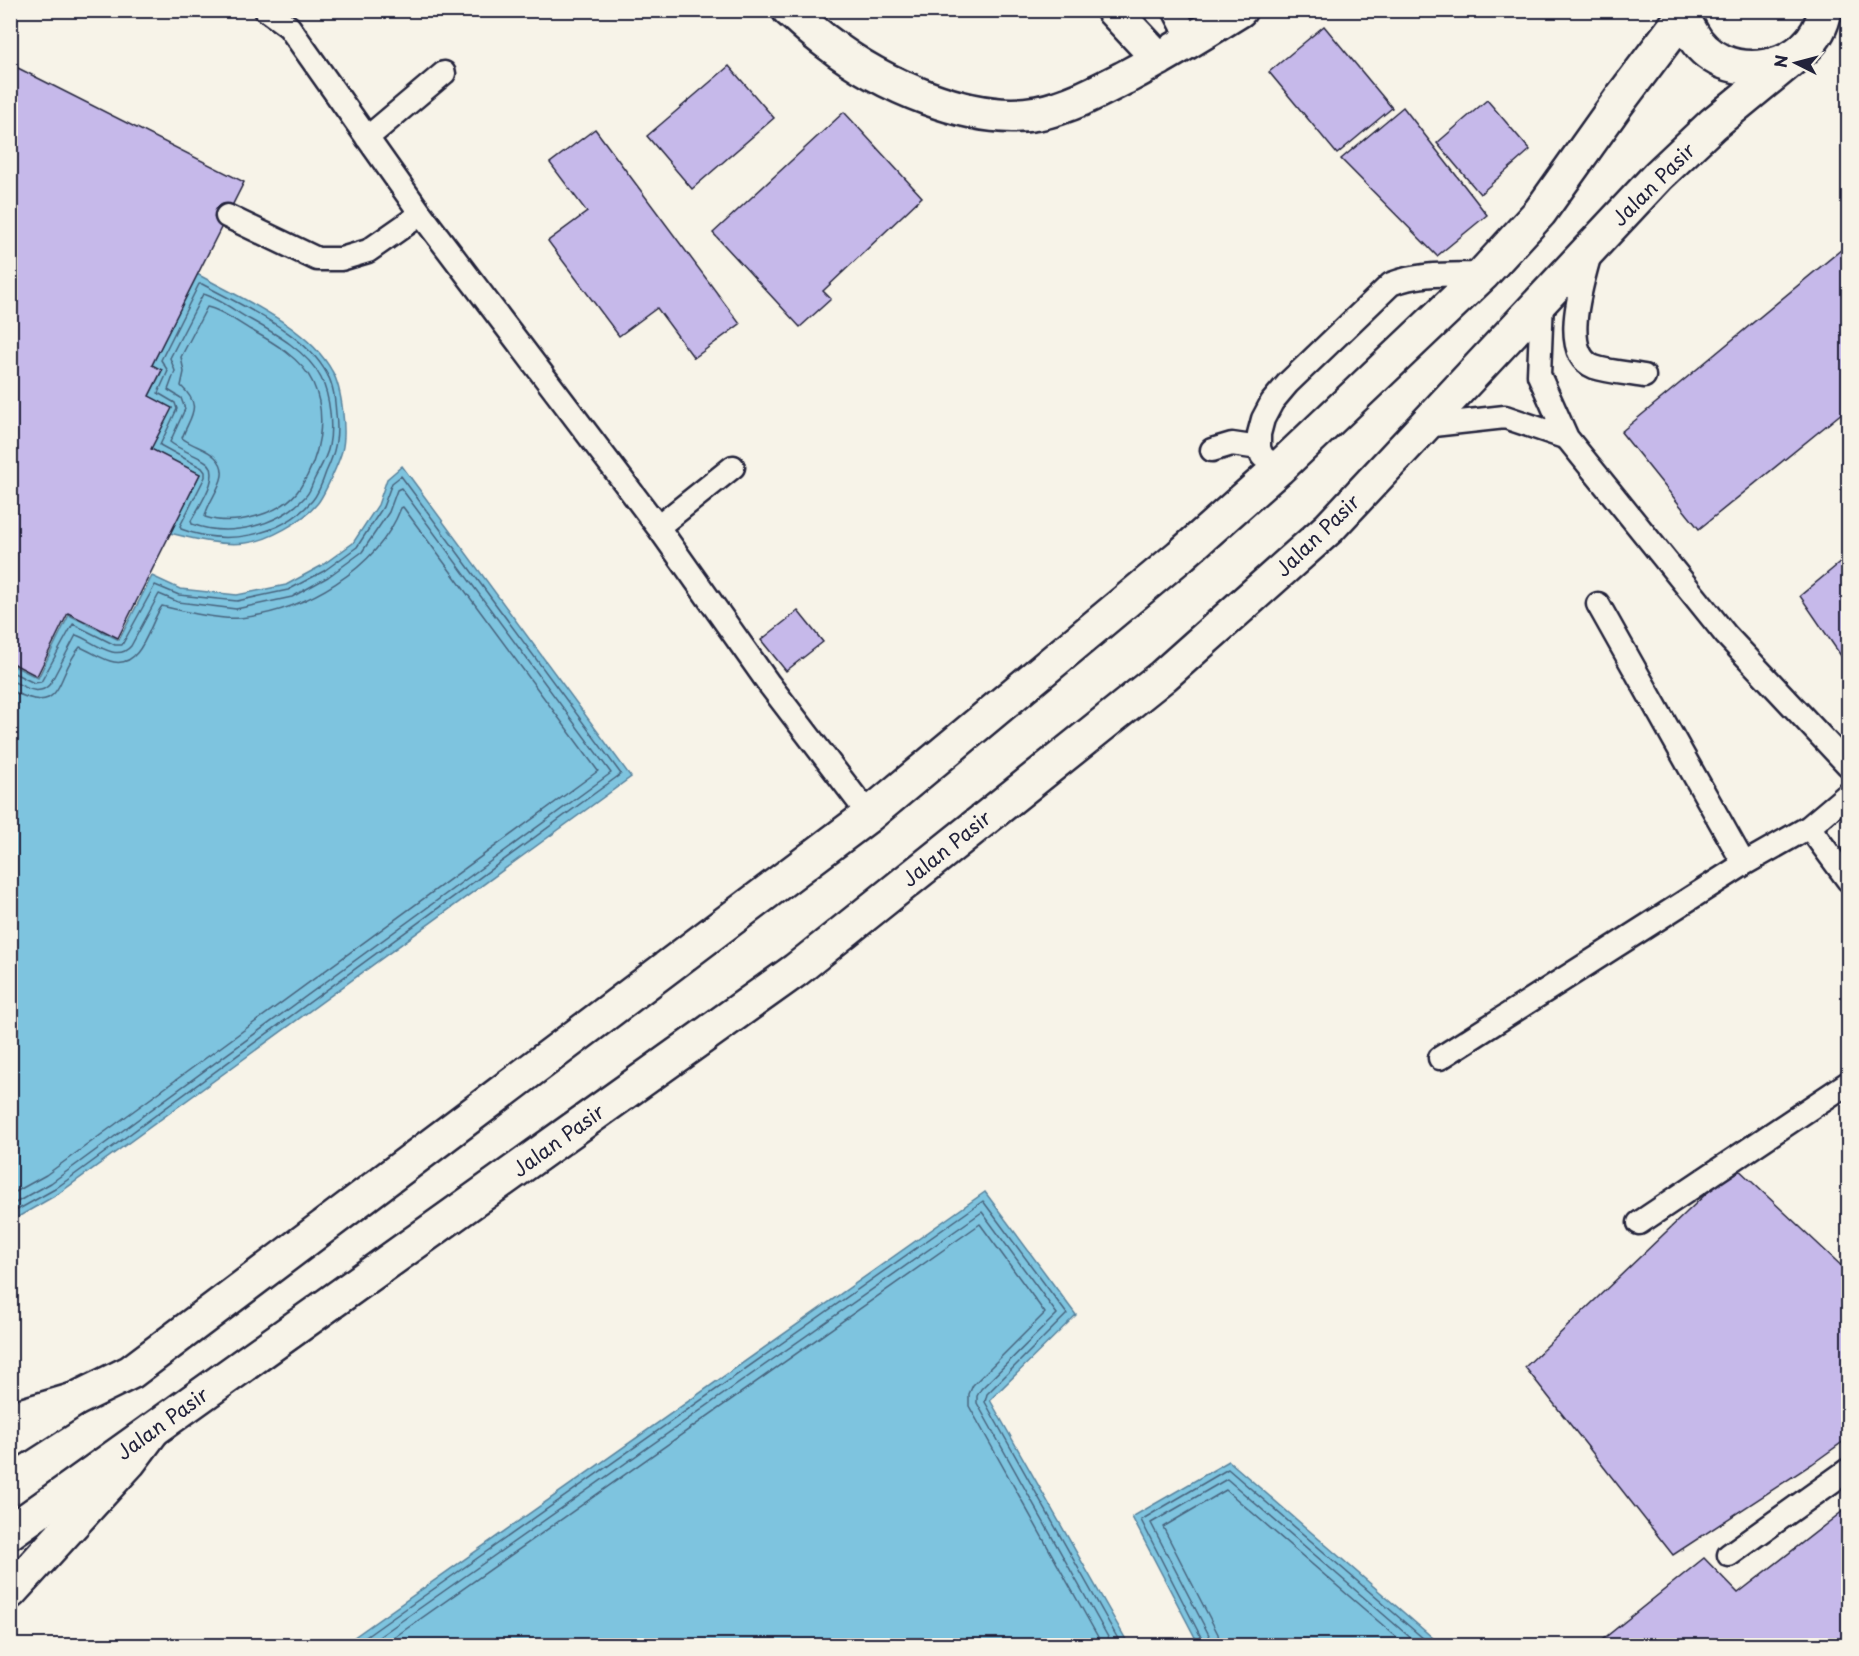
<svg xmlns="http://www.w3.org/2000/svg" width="1859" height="1656" font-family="'Playpen Sans',sans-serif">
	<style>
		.water { fill: #7ec4df; stroke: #59839d; stroke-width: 1.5 }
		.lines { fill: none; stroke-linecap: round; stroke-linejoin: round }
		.shore { stroke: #47637d; stroke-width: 1.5 }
		.building { fill: #c6b9ea; stroke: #22223b; stroke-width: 1.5 }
		.lane-casing { stroke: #22223b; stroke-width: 27 }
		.street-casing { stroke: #22223b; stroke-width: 38 }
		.secondary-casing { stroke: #22223b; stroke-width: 38 }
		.highway-casing { stroke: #22223b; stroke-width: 38 }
		.lane { stroke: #f7f3e8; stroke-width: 22 }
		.street { stroke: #f7f3e8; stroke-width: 33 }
		.secondary { stroke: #f7f3e8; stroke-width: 33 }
		.highway { stroke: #f7f3e8; stroke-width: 33 }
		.labels { text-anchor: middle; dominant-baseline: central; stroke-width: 6; stroke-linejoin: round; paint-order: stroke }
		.street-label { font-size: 20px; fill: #22223b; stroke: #f7f3e8 }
	</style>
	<rect width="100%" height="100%" fill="#f7f3e8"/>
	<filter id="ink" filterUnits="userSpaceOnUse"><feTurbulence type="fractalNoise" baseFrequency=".0167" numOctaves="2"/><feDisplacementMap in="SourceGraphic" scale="12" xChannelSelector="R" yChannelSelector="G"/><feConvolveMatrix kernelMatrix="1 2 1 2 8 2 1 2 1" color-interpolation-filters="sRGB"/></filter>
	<g filter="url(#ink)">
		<path class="water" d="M197,274C240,298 308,326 332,371C342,388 347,432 342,451C339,462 324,496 317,504C303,521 268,541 246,543C221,546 194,539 170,533L200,474L151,449L149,396L162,371L152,365Z
			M402,466L631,777L58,1194L11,1221L10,669L12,665L38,678L69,615L119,640L152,576L180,589L237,595L286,585L321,566L353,543L378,505L387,479Z
			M985,1192L1076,1315L990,1400L1129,1645H343Z
			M1229,1461L1441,1645H1199L1132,1517Z"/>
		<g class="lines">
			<path class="shore" d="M199,284H202C241,305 307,334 327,374C334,386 335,401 336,414C339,436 335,453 326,472C323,481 318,494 312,501C280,537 225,546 181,529L180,526L205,477V472L202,468L160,445L177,409L175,403L158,393L168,371L161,360Z
				M203,294C219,298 236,312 251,320C276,334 308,352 321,378C330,396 333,426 329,446C327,457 319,470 314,480C312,485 310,492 306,496C279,526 229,538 192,524L191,521C199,506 224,472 205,461C194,454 180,450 170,442L185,409L181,398L168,390L175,371L170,358Z
				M207,307C222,310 237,322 251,330C273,342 302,359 313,383C328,416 320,458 300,488C283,514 234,527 205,517C207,498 235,476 215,457C206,448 192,446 182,438C191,414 203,407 181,386L184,372L181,357Z
				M10,671L34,683L41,682L73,624L115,645H122L155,585L179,595L237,601L288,590L324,571L357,547L383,507L392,483L401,476L621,774L55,1189L10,1214
				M10,680C24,686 38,698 50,684L76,635C92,640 116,664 131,646L159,594L178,602L236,609L292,597L328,577L362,552L389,512L397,490L401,488L611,773L51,1183L10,1206
				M10,690C66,719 54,677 80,647C91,651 102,660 114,662C143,667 149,623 162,606C183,611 218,620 240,618C304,611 377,570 401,508L403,507L598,771L46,1175L10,1195
				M353,1646L983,1201L1067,1314L987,1394L985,1402L1122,1646
				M366,1646L982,1212L1057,1314L981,1389L977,1396V1403L1113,1646
				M382,1646L980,1224L1045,1313L973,1385L969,1394V1406L1103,1646
				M1204,1646L1203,1641L1141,1520L1228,1469L1432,1646
				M1211,1646L1210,1637L1151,1523L1227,1479L1420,1646
				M1220,1646L1218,1634L1163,1527L1226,1490L1407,1646"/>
		</g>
		<path class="building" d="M1324,26L1392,108L1337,154L1269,72Z
			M10,64L244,182L152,365L162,370L149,396L172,408L151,449L200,474L118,638L68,613L37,676L12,663L10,665Z
			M729,66L774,118L692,189L647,136Z
			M1487,100L1530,150L1480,194L1437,143Z
			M1403,107L1487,215L1437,256L1341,159Z
			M844,112L922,197L823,291L831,299L800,327L713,233Z
			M595,129L740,324L694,358L657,308L619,336L548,241L587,212L550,163Z
			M1848,244V408L1699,529L1621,432Z
			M1848,556V666L1800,596Z
			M798,611L823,642L786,671L761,640Z
			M1735,1166L1848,1272V1438L1812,1464L1673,1555L1525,1367Z
			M1848,1507V1646H1605L1602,1640L1704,1558L1738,1593Z"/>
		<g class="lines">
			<g class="lane-casing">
				<path id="lane" d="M266,10L289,27L421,214L658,527L769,684L869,815
					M1174,10L1190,41
					M367,138L444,73
					M227,216L317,259H341L368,251L421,214
					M1591,250C1584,277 1558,353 1594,367C1609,372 1628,373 1644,376
					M1542,300L1539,375L1567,438L1726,635L1848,765
					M1424,426L1505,417L1567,438
					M1212,450L1232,444L1259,448
					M1278,469L1262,456L1259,448V434L1263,419L1272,402L1288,383L1391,284C1422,272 1450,275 1483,274
					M658,527L733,467
					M1598,604L1744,864
					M1809,827L1848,880
					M1440,1058L1744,864L1809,827L1848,794
					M1639,1223L1848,1083
					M1729,1555L1848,1470"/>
			</g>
			<g class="street-casing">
				<path id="street" d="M789,10C802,21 814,33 828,43C879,83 972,126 1038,113C1069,107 1099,91 1126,77C1165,56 1203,33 1240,10
					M1113,10L1159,59"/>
			</g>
			<g class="secondary-casing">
				<path id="secondary" d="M1682,10C1683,18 1687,25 1691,32C1721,89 1814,74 1825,10
					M10,1441L74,1400L131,1372L869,815L1180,556L1278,469L1483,274L1540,212L1619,101L1683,16
					M10,1532L796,970L1163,676L1329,528L1658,176L1713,124L1792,59"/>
			</g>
			<g class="highway-casing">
				<path id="highway" d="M10,1419L74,1400
					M10,1592L129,1462L153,1430"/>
			</g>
			<use href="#lane" class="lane"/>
			<use href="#street" class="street"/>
			<use href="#secondary" class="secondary"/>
			<use href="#highway" class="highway"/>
		</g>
	</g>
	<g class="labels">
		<g class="street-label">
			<text transform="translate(1653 184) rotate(-45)">Jalan Pasir</text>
			<text transform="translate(1317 535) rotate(-44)">Jalan Pasir</text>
			<text transform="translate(946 848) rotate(-39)">Jalan Pasir</text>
			<text transform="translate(558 1140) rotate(-36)">Jalan Pasir</text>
			<text transform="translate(162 1423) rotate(-36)">Jalan Pasir</text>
		</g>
	</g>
	<rect width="1859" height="1656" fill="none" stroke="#f7f3e8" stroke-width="36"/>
	<rect x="18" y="18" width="1823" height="1620" fill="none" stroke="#22223b" stroke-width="2" filter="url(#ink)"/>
	<g transform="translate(1796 63) rotate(276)" stroke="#f7f3e8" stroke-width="4.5" paint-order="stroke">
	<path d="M0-4.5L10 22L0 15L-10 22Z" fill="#22223b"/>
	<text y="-9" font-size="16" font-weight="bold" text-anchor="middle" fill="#22223b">N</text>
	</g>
</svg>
